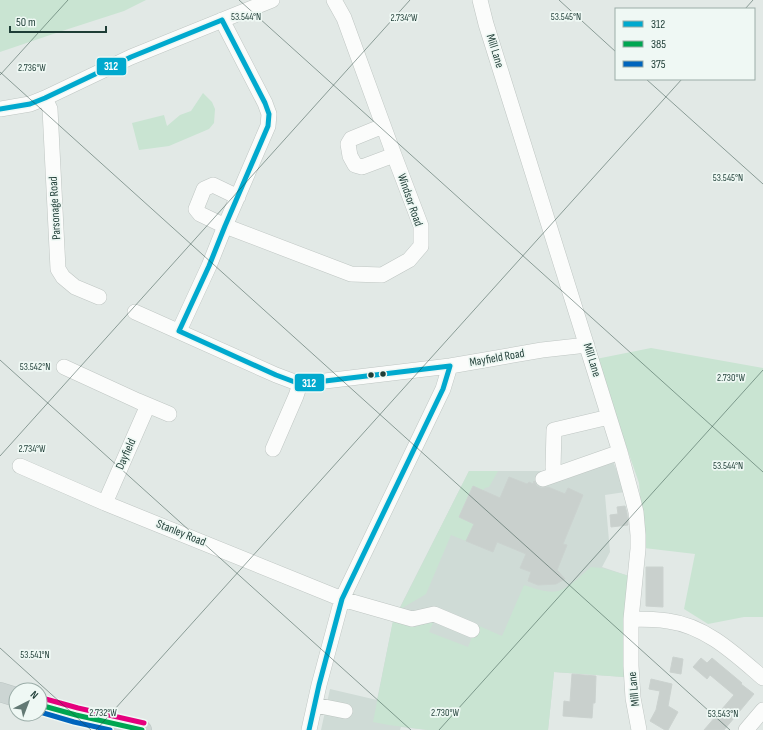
<svg xmlns="http://www.w3.org/2000/svg" width="763" height="730" font-family="'Sofia Sans Condensed',sans-serif">
	<style>
		.built { fill: #cfdbd6 }
		.green { fill: #c9e4d2 }
		.building { fill: #c9d0cd; stroke: #cbd2cf }
		.lines { fill: none; stroke-linecap: round; stroke-linejoin: round }
		.minor-casing { stroke: #bfc6c3; stroke-width: 16 }
		.major-casing { stroke: #bbc5c3; stroke-width: 20 }
		.minor { stroke: #fbfcfb; stroke-width: 15 }
		.major { stroke: #ccd5d3; stroke-width: 19 }
		.bus-1-casing { stroke: #eff8f4; stroke-width: 8 }
		.bus-2-casing { stroke: #eff8f4; stroke-width: 8 }
		.bus-3-casing { stroke: #eff8f4; stroke-width: 8 }
		.bus-4-casing { stroke: #eff8f4; stroke-width: 8 }
		.bus-1 { stroke: #00a9ce; stroke-width: 5 }
		.bus-2 { stroke: #00a651; stroke-width: 5 }
		.bus-3 { stroke: #0065bd; stroke-width: 5 }
		.bus-4 { stroke: #e5007d; stroke-width: 5 }
		.ticks { fill: none; stroke: #1e3d36; stroke-width: 1; stroke-opacity: 0.45 }
		.bus-dot { fill: #1e3d36; stroke: #eff8f4; stroke-width: 1.5 }
		.labels { text-anchor: middle; dominant-baseline: central; stroke-width: 3.5; stroke-linejoin: round; paint-order: stroke }
		.street-label { font-size: 12px; fill: #1e3d36; stroke: #eff8f4 }
		.ticks-label { font-size: 10px; text-anchor: middle; fill: #1e3d36; stroke: #eff8f4; stroke-width: 3.5; stroke-linejoin: round; paint-order: stroke }
		.line-badge { stroke: #eff8f4; stroke-width: 1.5 }
		.badge-label { font-size: 11px; text-anchor: middle; font-weight: bold; fill: #fff }
	</style>
	<rect width="100%" height="100%" fill="#e2e9e6"/>
	<path class="built" d="M613,461L625,492L605,495L610,552L602,567L629,576L624,677L554,672L548,730H428L401,727L400,730H321L330,689L377,700L393,621L469,471H554Z"/>
	<path class="green" d="M0,0H146L124,11L59,32L0,52Z
		M203,93L212,102L215,109L214,123L209,129L169,146L139,150L132,123L164,115L167,126L180,115L191,111Z
		M651,348L763,368V617H744L708,624L684,609L695,554L644,548L639,483L596,359Z
		M469,471H498L489,487L485,488L482,491L472,487L459,517L474,524L466,541L451,535L426,594L399,610Z
		M591,567L602,568L629,576L624,677L554,672L548,730H428L389,725L373,722L393,621L415,627L434,621L429,632L468,647L477,625L502,636L524,585C533,588 549,594 558,591C571,587 581,575 591,567Z"/>
	<path class="building" d="M509,477L527,484L529,482L533,484L534,481L537,486L541,488L548,487L565,494L568,488L583,495L563,544L567,545L557,570L565,579L556,584L538,585L528,581L531,572L520,568L526,554L497,542L493,552L466,541L474,524L459,517L473,486L500,498Z
		M625,506L627,513L628,525L611,527L610,515L618,514L617,507Z
		M646,567H663V607L646,606Z
		M673,657L683,659L681,674L670,672Z
		M701,658L707,663L712,658L742,683L741,684L754,694L724,730H704L734,695L710,675L707,679L693,667Z
		M572,674L596,676L595,703H593L592,718L563,716L564,701L570,702Z
		M651,679L672,684L668,706L678,712L668,730H665L650,721L656,710L660,691L649,689Z"/>
	<g class="lines">
		<g class="minor-casing">
			<path id="minor" d="M480,0L486,24L620,452L633,500L636,512L638,535V549L631,619V666L633,698L639,730
				M45,98L50,109L58,269L63,277L75,287L99,297
				M0,109L30,104L45,98L131,57L272,0
				M383,126L351,139L348,144L350,156L355,165L362,167L394,155
				M238,197L213,185L204,189L196,209L200,214L225,226L351,274L382,275L409,260L421,246V226L394,155L344,18L334,0
				M135,312L276,375L300,384L450,366L542,350L587,345
				M179,331L209,266L225,226L268,126L269,114L265,103L222,20
				M64,367L138,401L169,414
				M273,449L296,396L300,384
				M20,466L105,503L342,599L412,619L434,614L472,630
				M553,468L554,430L609,417
				M543,479L620,452
				M105,503L148,405
				M631,619C643,619 656,619 668,621C706,626 735,654 763,678
				M315,705L345,711
				M309,730L319,685L342,599L443,389L450,366
				M746,730L763,710"/>
		</g>
		<g class="major-casing">
			<path id="major" d="M0,692L16,697
				M40,705L76,715L142,730"/>
		</g>
		<use href="#minor" class="minor"/>
		<use href="#major" class="major"/>
		<g class="bus-1-casing">
			<path id="bus-1" d="M0,109L30,104L45,98L131,57L222,20
				M179,331L209,266L225,226L268,126L269,114L265,103L222,20
				M179,331L276,375L300,384L450,366
				M309,730L319,685L342,599L443,389L450,366"/>
		</g>
		<g class="bus-2-casing">
			<path id="bus-2" d="M40,705L76,715L142,730"/>
		</g>
		<g class="bus-3-casing">
			<path id="bus-3" d="M40,712L74,722L110,730"/>
		</g>
		<g class="bus-4-casing">
			<path id="bus-4" d="M42,698L78,708L144,723"/>
		</g>
		<use href="#bus-1" class="bus-1"/>
		<use href="#bus-2" class="bus-2"/>
		<use href="#bus-3" class="bus-3"/>
		<use href="#bus-4" class="bus-4"/>
	</g>
	<path class="ticks" d="M239,0L763,472M559,0L616,52M745,9L753,0M0,72L730,730M0,75L68,0M646,79L763,184M0,360L411,730M0,456L410,0M0,648L91,730M96,730L682,79M439,730L763,370"/>
	<g class="bus-dot">
		<circle cx="383" cy="374" r="3.5"/>
		<circle cx="371" cy="375" r="3.5"/>
	</g>
	<g class="labels">
		<g class="street-label">
			<text transform="translate(495 51) rotate(73)">Mill Lane</text>
			<text transform="translate(410 200) rotate(71)">Windsor Road</text>
			<text transform="translate(55 208) rotate(-93)">Parsonage Road</text>
			<text transform="translate(497 358) rotate(-10)">Mayfield Road</text>
			<text transform="translate(592 360) rotate(73)">Mill Lane</text>
			<text transform="translate(126 454) rotate(-66)">Dayfield</text>
			<text transform="translate(181 533) rotate(22)">Stanley Road</text>
			<text transform="translate(634 689) rotate(-96)">Mill Lane</text>
		</g>
	</g>
	<g class="ticks-label">
		<text x="246" y="20">53.544°N</text>
		<text x="566" y="20">53.545°N</text>
		<text x="404" y="21">2.734°W</text>
		<text x="32" y="71">2.736°W</text>
		<text x="728" y="181">53.545°N</text>
		<text x="35" y="370">53.542°N</text>
		<text x="731" y="381">2.730°W</text>
		<text x="32" y="452">2.734°W</text>
		<text x="728" y="469">53.544°N</text>
		<text x="35" y="658">53.541°N</text>
		<text x="103" y="716">2.732°W</text>
		<text x="445" y="716">2.730°W</text>
		<text x="723" y="717">53.543°N</text>
	</g>
	<g class="line-badge">
		<rect x="96" y="57" width="31" height="19" rx="4" fill="#00a9ce"/>
		<rect x="294" y="373" width="31" height="19" rx="4" fill="#00a9ce"/>
	</g>
	<g class="badge-label">
		<text x="111" y="70">312</text>
		<text x="309" y="387">312</text>
	</g>
	<rect x="615" y="8" width="140" height="72" fill="#eff8f4" stroke="#9bada8"/>
	<rect x="623" y="21" width="20" height="6" fill="#00a9ce" stroke="#9bada8"/>
	<text x="651" y="28" font-size="12" fill="#1e3d36">312</text>
	<rect x="623" y="41" width="20" height="6" fill="#00a651" stroke="#9bada8"/>
	<text x="651" y="48" font-size="12" fill="#1e3d36">385</text>
	<rect x="623" y="61" width="20" height="6" fill="#0065bd" stroke="#9bada8"/>
	<text x="651" y="68" font-size="12" fill="#1e3d36">375</text>
	<g transform="translate(28 702) rotate(42)"><circle r="19" fill="#eff8f4" stroke="#9bada8"/>
	<path d="M0-3L7 15L0 10L-7 15Z" fill="#637974"/>
	<text y="-6" font-size="11" font-weight="bold" text-anchor="middle" fill="#1e3d36">N</text>
	</g>
	<path d="M10 26v6h96v-6" fill="none" stroke="#1e3d36" stroke-width="2"/>
	<text x="16" y="26" font-size="12" fill="#1e3d36" stroke="#eff8f4" stroke-width="3" paint-order="stroke">50 m</text>
</svg>
